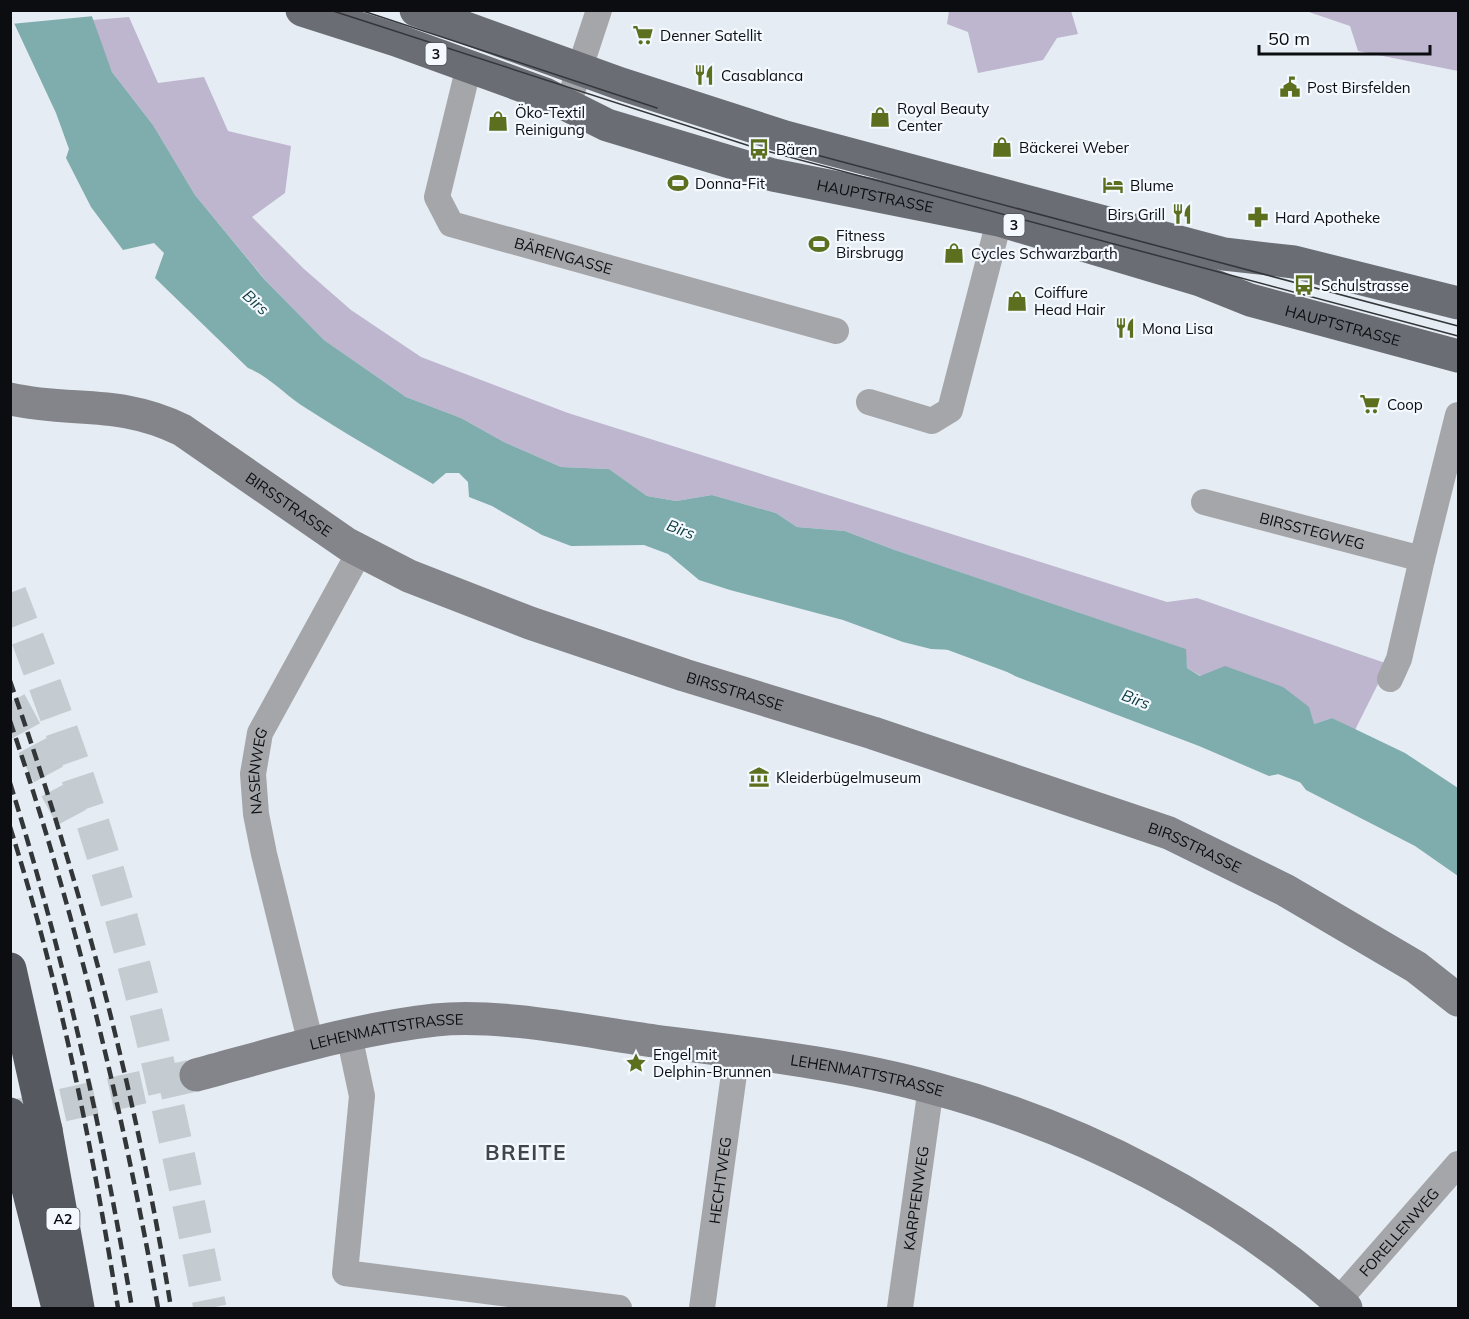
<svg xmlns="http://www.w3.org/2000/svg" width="1469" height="1319" font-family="Mulish,sans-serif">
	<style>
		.green { fill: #bdb6ce }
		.water { fill: #7facad }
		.pier { fill: #e5ecf3 }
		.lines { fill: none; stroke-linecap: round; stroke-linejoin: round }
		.river { stroke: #7facad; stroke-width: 40 }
		.secondary-tunnel { stroke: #c4cbd1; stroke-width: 33; stroke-dasharray: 33 16; stroke-linecap: butt }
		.highway-tunnel { stroke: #c4cbd1; stroke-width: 33; stroke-dasharray: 33 16; stroke-linecap: butt }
		.street { stroke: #a5a6aa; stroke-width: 26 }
		.secondary { stroke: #83858a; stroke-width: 33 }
		.primary { stroke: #6b6d74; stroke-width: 33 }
		.highway { stroke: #575961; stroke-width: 33 }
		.tram { stroke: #333639; stroke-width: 1.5 }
		.rail { stroke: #333639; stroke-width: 4.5; stroke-dasharray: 12 6; stroke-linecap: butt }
		.highway-bridge { stroke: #575961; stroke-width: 33 }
		.labels { text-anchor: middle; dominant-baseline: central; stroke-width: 4.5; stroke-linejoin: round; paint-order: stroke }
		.shield { fill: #f3f9ff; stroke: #515458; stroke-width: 1.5 }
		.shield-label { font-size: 14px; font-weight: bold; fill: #0b0d10 }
		.poi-label { font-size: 15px; fill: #0b0d10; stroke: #f3f9ff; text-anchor: start }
		.street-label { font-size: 15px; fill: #0b0d10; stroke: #f3f9ff }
		.water-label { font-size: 16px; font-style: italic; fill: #0e3b3c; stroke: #f3f9ff }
		.district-label { font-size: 21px; font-weight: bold; letter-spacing: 1.5px; fill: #3f454a; stroke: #f3f9ff }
	</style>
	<rect width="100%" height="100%" fill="#e5ecf3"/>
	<path class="green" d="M949,11H1071L1078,34L1057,38L1043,60L978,73L968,32L947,24Z
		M1306,11H1458V71L1358,51L1350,26Z
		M129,17L158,83L204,77L228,131L291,146L285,193L252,217L304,269L351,310L421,357L568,413L1167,602L1197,598L1388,664L1355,730L1332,718L1314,724L1201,676L1187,668L1185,649L892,549L845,531L797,527L776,513L712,495L676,501L647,496L609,469L561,467L504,442L461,418L406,397L324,340L267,282L195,195L153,125L112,72L92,20Z"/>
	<path class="water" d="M90,11L112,72L153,125L195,195L265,280L324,340L406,397L461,418L504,442L561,467L609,469L647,496L676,501L712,495L776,513L797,527L845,531L892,549L1186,649L1187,668L1200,676L1225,666L1283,687L1309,707L1314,724L1332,718L1405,753L1458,788V876L1415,846L1306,790L1300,782L1309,753L1298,750L1284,773L1269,776L1199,746L1015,676L991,663L1003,635L993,625L977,651L931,649L903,642L843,620L730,590L699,580L668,554L644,545L571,546L542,535L492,506L469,497L468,482L459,473H446L433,484C388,458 344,433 301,405C282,392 269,377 248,368L155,278L164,253L154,243L123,250L91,207L66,158L69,149L56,113L14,23Z"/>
	<path class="pier" d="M93,10L94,16L11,24L10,21L11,11Z"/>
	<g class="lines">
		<path class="river" d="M930,622L1051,667
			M1242,739L1366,786L1458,834"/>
		<path class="secondary-tunnel" d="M15,1116L196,1075"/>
		<path class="highway-tunnel" d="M10,593C52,701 92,811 123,924C158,1051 184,1180 210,1308
			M10,702L75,824"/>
		<g class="street">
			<path id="s1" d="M469,66L437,197L451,224L836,331"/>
			<path d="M568,104L599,10"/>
			<path d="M869,402L932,421L950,410L1004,202"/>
			<path id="s2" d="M1204,502L1422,559L1458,415"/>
			<path d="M1390,679L1399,659L1422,559"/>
			<path d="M349,1035L362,1096L345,1273L619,1308"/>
			<path id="s3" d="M311,1044L264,854L256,814L253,774L260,733L360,551"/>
			<path id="s4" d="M1338,1301L1458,1164"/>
			<path id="s5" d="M702,1308L737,1052"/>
			<path id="s6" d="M900,1308L931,1087"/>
		</g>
		<g class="secondary">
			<path id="s7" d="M10,399C73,413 119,399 182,430L347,544L409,576L530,623L684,675L873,733L1169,833L1285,890L1416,967L1458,1000"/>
			<path id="s8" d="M196,1075C274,1054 354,1029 435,1020C501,1013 588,1032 655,1041C747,1053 843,1063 933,1088C1083,1128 1230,1204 1346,1308"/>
		</g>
		<g class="primary">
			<path id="s9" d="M302,10L396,40L545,94L607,125L773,175L999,220L1200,280L1250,300L1458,356"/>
			<path d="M416,10L621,84L785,137L1224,254L1294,262L1458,303"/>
		</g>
		<path class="highway" d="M46,1130L78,1308
			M15,1137L58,1308"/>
		<path class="tram" d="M330,10L759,149L1458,336
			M360,10L657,108
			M798,150L1458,326"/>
		<path class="rail" d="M10,681C81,884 137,1096 171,1308
			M10,721C75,912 123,1110 158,1308
			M10,783C64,955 102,1130 132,1308
			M10,827C60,984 92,1146 118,1308"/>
		<path class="highway-bridge" d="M10,969L46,1130
			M10,1114L15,1137"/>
	</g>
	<defs>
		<g id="supermarket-bare" transform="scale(1.62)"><path d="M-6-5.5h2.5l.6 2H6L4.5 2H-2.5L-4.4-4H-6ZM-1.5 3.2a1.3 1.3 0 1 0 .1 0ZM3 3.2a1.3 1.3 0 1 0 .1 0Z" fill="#5c6f1e" stroke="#f3f9ff" stroke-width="2.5" paint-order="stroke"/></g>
		<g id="restaurant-bare" transform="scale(1.62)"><path d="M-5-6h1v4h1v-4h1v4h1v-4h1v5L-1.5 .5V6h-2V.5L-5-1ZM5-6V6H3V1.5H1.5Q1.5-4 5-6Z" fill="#5c6f1e" stroke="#f3f9ff" stroke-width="2.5" paint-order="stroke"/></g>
		<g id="civic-bare" transform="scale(1.62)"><path d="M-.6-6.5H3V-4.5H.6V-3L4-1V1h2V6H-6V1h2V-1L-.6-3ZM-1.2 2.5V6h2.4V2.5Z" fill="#5c6f1e" stroke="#f3f9ff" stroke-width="2.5" paint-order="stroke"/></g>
		<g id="shop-bare" transform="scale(1.62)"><path d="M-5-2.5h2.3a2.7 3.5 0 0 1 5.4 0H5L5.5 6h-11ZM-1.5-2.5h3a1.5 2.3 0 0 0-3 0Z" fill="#5c6f1e" stroke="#f3f9ff" stroke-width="2.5" paint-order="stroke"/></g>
		<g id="bus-bare" transform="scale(1.62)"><path d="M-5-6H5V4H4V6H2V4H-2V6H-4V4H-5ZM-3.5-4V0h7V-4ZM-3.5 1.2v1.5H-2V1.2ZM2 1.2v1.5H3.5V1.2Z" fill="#5c6f1e" stroke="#f3f9ff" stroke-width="2.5" paint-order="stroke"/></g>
		<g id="stadium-bare" transform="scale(1.62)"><path d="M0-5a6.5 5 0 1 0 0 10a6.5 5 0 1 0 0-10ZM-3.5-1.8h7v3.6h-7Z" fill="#5c6f1e" stroke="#f3f9ff" stroke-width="2.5" paint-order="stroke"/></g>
		<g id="hotel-bare" transform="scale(1.62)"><path d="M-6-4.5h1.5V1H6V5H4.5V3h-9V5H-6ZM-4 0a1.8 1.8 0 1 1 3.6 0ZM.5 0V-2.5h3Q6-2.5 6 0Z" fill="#5c6f1e" stroke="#f3f9ff" stroke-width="2.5" paint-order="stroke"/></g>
		<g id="pharmacy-bare" transform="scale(1.62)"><path d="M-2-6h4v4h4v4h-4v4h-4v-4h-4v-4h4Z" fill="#5c6f1e" stroke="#f3f9ff" stroke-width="2.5" paint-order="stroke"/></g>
		<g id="museum-bare" transform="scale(1.62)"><path d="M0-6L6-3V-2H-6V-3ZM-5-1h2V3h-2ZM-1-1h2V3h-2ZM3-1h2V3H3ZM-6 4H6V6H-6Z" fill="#5c6f1e" stroke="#f3f9ff" stroke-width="2.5" paint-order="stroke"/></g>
		<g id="sight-bare" transform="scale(1.62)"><path d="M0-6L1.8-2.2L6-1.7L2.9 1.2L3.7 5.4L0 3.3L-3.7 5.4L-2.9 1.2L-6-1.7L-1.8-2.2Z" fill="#5c6f1e" stroke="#f3f9ff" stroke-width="2.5" paint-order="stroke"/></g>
	</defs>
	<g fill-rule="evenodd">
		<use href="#supermarket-bare" x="643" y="35"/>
		<use href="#restaurant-bare" x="704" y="75"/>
		<use href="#civic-bare" x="1290" y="87"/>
		<use href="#shop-bare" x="880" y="117"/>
		<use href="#shop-bare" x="498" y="121"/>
		<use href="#shop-bare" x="1002" y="147"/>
		<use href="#bus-bare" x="759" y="149"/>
		<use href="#stadium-bare" x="678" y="183"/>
		<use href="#hotel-bare" x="1113" y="185"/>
		<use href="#restaurant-bare" x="1182" y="214"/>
		<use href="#pharmacy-bare" x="1258" y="217"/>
		<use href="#stadium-bare" x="819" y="244"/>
		<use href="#shop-bare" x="954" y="253"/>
		<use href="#bus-bare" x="1304" y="285"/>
		<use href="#shop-bare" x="1017" y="301"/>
		<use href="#restaurant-bare" x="1125" y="328"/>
		<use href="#supermarket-bare" x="1370" y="404"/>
		<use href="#museum-bare" x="759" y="777"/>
		<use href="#sight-bare" x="636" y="1063"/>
	</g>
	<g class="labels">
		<g class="shield">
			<rect x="425.5" y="43" width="21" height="22" rx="4.5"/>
			<rect x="1003.5" y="214" width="21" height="22" rx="4.5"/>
			<rect x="46.5" y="1208" width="33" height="22" rx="4.5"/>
		</g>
		<g class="shield-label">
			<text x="436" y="54">3</text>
			<text x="1014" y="225">3</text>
			<text x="63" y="1219">A2</text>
		</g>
		<g class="poi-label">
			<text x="660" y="35">Denner Satellit</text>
			<text x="721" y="75">Casablanca</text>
			<text x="1307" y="87">Post Birsfelden</text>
			<text x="897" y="108">Royal Beauty<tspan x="897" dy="17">Center</tspan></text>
			<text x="515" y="112">Öko-Textil<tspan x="515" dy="17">Reinigung</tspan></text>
			<text x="1019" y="147">Bäckerei Weber</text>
			<text x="776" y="149">Bären</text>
			<text x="695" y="183">Donna-Fit</text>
			<text x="1130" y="185">Blume</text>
			<text x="1165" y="214" text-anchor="end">Birs Grill</text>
			<text x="1275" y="217">Hard Apotheke</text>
			<text x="836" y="235">Fitness<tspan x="836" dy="17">Birsbrugg</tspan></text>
			<text x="971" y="253">Cycles Schwarzbarth</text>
			<text x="1321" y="285">Schulstrasse</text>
			<text x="1034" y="292">Coiffure<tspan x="1034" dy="17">Head Hair</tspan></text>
			<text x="1142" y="328">Mona Lisa</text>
			<text x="1387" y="404">Coop</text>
			<text x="776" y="777">Kleiderbügelmuseum</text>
			<text x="653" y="1054">Engel mit<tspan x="653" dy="17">Delphin-Brunnen</tspan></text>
		</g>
		<g class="street-label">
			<text stroke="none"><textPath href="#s9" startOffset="604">HAUPTSTRASSE</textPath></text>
			<text stroke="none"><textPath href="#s1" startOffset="282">BÄRENGASSE</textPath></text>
			<text stroke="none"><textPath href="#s9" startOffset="1090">HAUPTSTRASSE</textPath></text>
			<text stroke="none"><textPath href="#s7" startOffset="306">BIRSSTRASSE</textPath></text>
			<text stroke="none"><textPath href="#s2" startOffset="112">BIRSSTEGWEG</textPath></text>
			<text stroke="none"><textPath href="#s7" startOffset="792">BIRSSTRASSE</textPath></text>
			<text stroke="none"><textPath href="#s3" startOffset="280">NASENWEG</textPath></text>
			<text stroke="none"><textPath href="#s7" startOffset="1278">BIRSSTRASSE</textPath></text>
			<text stroke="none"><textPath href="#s8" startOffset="196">LEHENMATTSTRASSE</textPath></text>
			<text stroke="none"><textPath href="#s8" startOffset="682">LEHENMATTSTRASSE</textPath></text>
			<text stroke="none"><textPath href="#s5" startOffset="129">HECHTWEG</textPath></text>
			<text stroke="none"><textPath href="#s6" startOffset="111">KARPFENWEG</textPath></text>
			<text stroke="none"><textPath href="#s4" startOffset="92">FORELLENWEG</textPath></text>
		</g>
		<g class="water-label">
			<text transform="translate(256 302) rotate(42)">Birs</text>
			<text transform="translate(681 529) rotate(21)">Birs</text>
			<text transform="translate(1136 699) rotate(21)">Birs</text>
		</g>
		<g class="district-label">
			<text x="526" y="1152">BREITE</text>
		</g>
	</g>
	<rect width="1469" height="1319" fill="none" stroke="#0b0d10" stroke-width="24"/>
	<path d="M1259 45v9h171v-9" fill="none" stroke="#0b0d10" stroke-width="3"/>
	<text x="1268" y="45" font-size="18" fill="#0b0d10" stroke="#f3f9ff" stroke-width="4.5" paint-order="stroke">50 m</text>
</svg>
